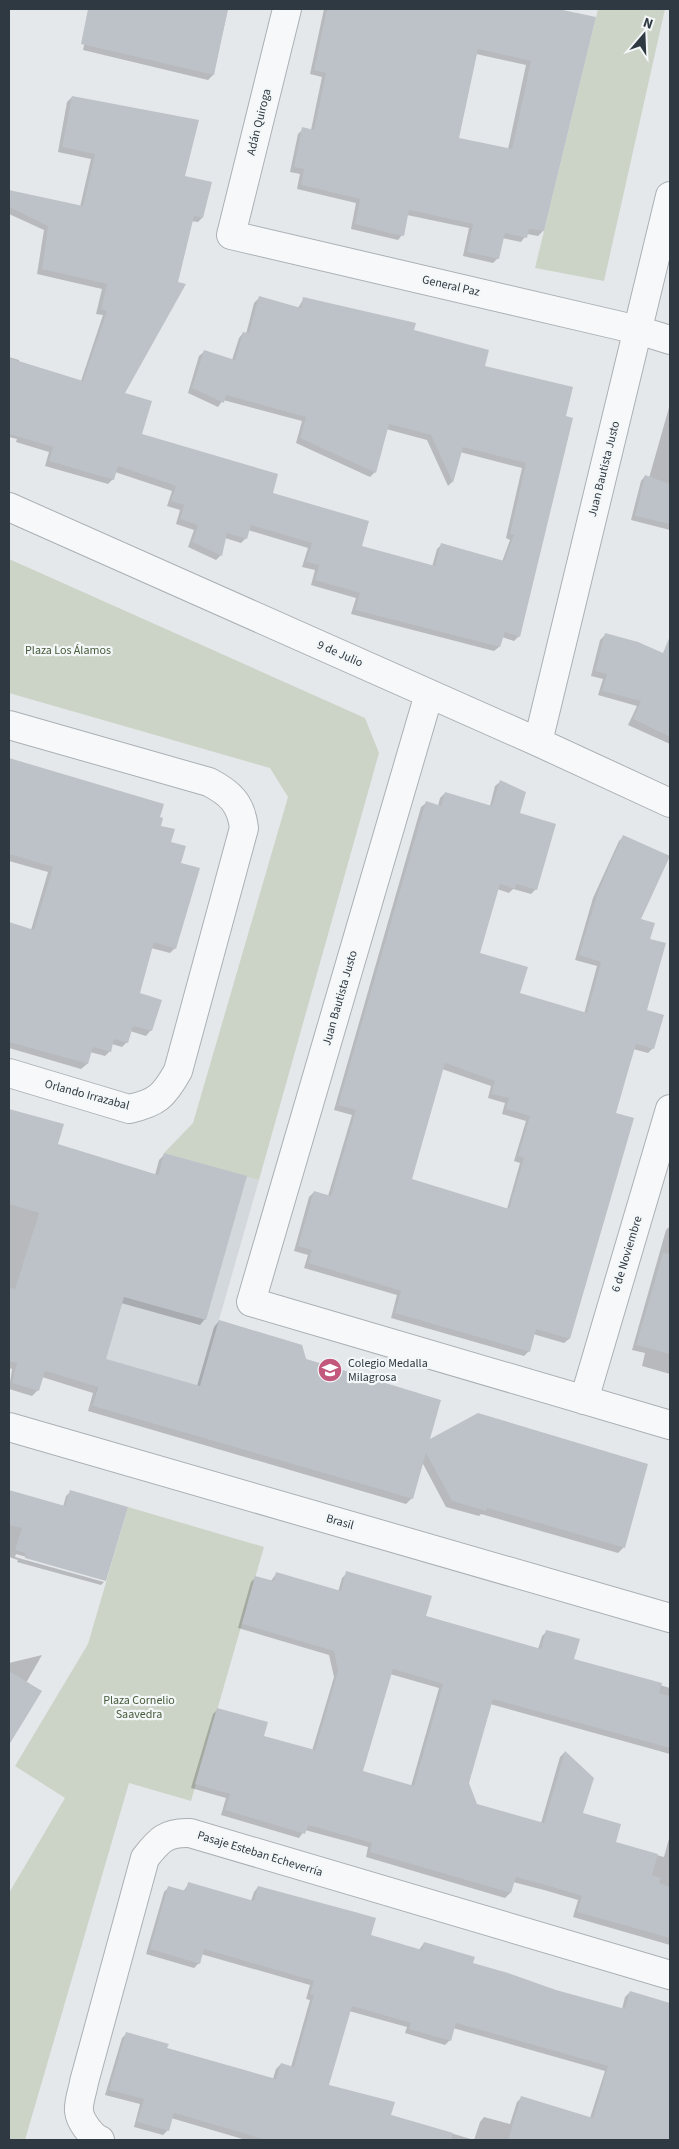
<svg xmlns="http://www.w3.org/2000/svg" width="679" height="2149" font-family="'Source Sans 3',sans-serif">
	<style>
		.built { fill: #d3d8dd }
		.green { fill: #ccd4c7 }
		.shadow { fill: #0003; fill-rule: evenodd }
		.building { fill: #bcc2c7; fill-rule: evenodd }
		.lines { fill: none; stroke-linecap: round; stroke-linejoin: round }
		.minor-casing { stroke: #aab0b5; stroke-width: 30 }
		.minor { stroke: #f7f8f9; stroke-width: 28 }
		.labels { text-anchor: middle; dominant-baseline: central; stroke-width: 4.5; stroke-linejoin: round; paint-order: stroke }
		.street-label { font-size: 12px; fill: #2e3942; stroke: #f4f7f8 }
		.park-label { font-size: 12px; fill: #485c3c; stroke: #f4f7f8 }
		.poi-label { font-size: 12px; fill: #2e3942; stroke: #f4f7f8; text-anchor: start }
	</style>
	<rect width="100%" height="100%" fill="#e5e8eb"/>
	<path class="built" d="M164,1153L259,1180L219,1320L302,1345L306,1359L418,1393L386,1491L92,1406Z"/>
	<path class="green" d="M598,9H665L604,281L535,268Z
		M9,559L365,718L379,753L259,1180L164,1153L193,1123L288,797L270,768L9,693Z
		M128,1507L264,1547L191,1801L129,1783L25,2140H9V1893L65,1798L15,1766L88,1644Z"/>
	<path class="shadow" d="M92,9H228L213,75L208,80L83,50Z
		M324,9H551L595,18L543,231L538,236L527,234L521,242L502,238L498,258L493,263L463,256L469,228L407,215L402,235L398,240L351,229L356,203L297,189L300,174L290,172L298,134L303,129L311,130L322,77L310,74ZM476,54L526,65L508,149L457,139Z
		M72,97L183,177L202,218L198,222L191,221L123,394L141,435L271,494L361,547L432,567L437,549L442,544L502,562L510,540L506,538L522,468L460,452L452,482L448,486L427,440L386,429L375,472L370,477L296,443L302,421L223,400L218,407L188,393L199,356L204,352L232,360L239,338L243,333L246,334L254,303L259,298L298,308L304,298L412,330L483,367L571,388L519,636L514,641L502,637L499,647L494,651L351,614L356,598L311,585L315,570L302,567L308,548L248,530L246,538L241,543L225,538L221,555L216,560L188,547L194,530L176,524L180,510L167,506L172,491L115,472L113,479L108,484L45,466L49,452L16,442L17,439L9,437V357L19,360V362L81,381L103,315L96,314L102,289L37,274L44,230L9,214V192L80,207L91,159L58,152L67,102Z
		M670,404V530L631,520L641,481L645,476L649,478Z
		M605,635L638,643L670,658V744L628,725L637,706L598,695L603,679L591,676L600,640Z
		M9,760L163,805L159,818L160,826L179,864L175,948L170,953L151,948L138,994L151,1030L146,1036L130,1031L127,1042L122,1047L112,1044L110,1051L105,1056L90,1052L87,1064L81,1069L9,1048V924L31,930L48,872L9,861Z
		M500,782L518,814L536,889L531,894L513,889L509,893L497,889L479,954L519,994L584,1014L597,966L575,960L593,898L619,841L624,836L640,920L649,940L645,1011L653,1048L648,1053L633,1049L615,1114L633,1118L569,1339L564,1343L533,1334L529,1351L524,1356L391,1318L397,1295L304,1268L308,1255L294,1251L309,1197L314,1192L328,1196L352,1115L334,1110L421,807L426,803L438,806L440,798L445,793L490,806L495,786ZM442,1069L491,1086L488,1098L505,1103L502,1114L526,1121L514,1161L520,1163L507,1209L410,1181Z
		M9,1110L62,1125L57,1145L155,1175L159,1160L165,1154L205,1319L200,1325L121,1303L104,1359L197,1386L214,1327L219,1321L305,1360L428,1442L624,1547L618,1553L481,1514L479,1516L446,1507L422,1462L412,1498L406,1504L88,1411L93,1393L42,1377L38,1390L32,1396L9,1389L12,1369L9,1368Z
		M670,1226V1374L642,1366L645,1353L632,1350L666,1230Z
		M9,1491L63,1507L66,1496L71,1491L105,1580L16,1554L15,1557L104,1582L101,1585L17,1562L18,1560L9,1557Z
		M347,1573L425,1616L538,1649L542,1636L547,1631L573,1660L670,1688V1754L490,1704L468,1783L476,1805L541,1823L560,1757L565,1752L582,1814L614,1843L664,1857L670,1835V1945L573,1917L578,1900L544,1890L513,1882L510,1893L505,1898L366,1857L368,1847L305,1830L299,1838L221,1815L226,1798L191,1788L213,1714L218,1709L262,1737L312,1751L334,1677L329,1655L238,1628L251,1582L256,1577L271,1581L276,1574L338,1592L342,1578ZM390,1674L439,1688L411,1786L362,1772Z
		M42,1655L26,1683L9,1742V1663Z
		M189,1883L251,1901L254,1892L258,1887L370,1936L419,1950L424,1943L472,1964L555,1991L622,2009L625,1997L630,1992L670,2004V2140H246L171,2118L168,2130L163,2135L134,2127L140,2104L105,2095L122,2038L127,2033L166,2048L273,2079L276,2069L281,2064L291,2067L310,2000L306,1999L310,1985L201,1954L199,1963L194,1968L146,1954L164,1892L168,1888L183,1892ZM349,2011L407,2027L405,2033L445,2045L450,2040L453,2028L605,2071L590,2118L522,2097L517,2102L510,2124L484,2117L480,2122L474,2140L390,2115L327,2086Z"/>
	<path class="building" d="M88,9H228L214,75L81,44Z
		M327,9H558L596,17L544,231L529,229L527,238L505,233L499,259L467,252L473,224L409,210L404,236L389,233L355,224L360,199L301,185L304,169L294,167L302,127L314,130L326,73L314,70ZM478,49L531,61L512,149L459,138Z
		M72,96L199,120L185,176L212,182L203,218L194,216L178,282L186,284L125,393L152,401L142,434L278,474L273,493L369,521L362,546L435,566L441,543L504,561L514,535L510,534L526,463L463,447L453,483L431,435L389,424L376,473L300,438L306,417L226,395L224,403L192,388L204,350L235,360L243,332L249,333L259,296L301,308L303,297L416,323L414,330L489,350L485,366L573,387L566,416L573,418L520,637L505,632L500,647L355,610L360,593L315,580L319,565L306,562L312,543L251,525L247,539L227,533L222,556L192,542L198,525L180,519L184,505L171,501L176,486L118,466L114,480L49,461L53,447L9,434V358L83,381L107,311L101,309L107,284L42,269L48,226L9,207V190L83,206L95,154L62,147Z
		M645,475L670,484V524L635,516Z
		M605,633L638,642L663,653L670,636V737L633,719L641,701L602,691L607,674L595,671Z
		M9,758L164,804L160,817L163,818L161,826L175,829L171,842L186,846L181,863L200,868L176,949L154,942L140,993L162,1000L152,1031L133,1026L128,1043L114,1039L111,1052L93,1047L88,1064L9,1042V922L34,930L53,867L9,854Z
		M500,780L526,792L520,813L556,824L537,890L516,884L515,889L500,884L480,953L528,967L520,993L587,1013L601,962L579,955L598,892L623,835L670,856L641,919L655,923L650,939L666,943L647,1010L664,1015L654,1049L636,1044L626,1078L616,1113L634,1118L570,1339L536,1329L530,1352L395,1313L401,1291L308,1263L312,1250L298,1246L314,1191L331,1196L356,1110L338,1105L426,801L441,806L445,792L492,806ZM445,1063L495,1081L491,1094L509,1098L506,1109L530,1116L518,1156L524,1158L509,1209L412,1179Z
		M9,1109L64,1124L58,1144L158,1175L164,1153L247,1176L206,1320L124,1297L106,1359L200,1386L219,1320L302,1345L306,1359L441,1400L430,1439L478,1413L648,1464L625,1548L487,1508L486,1511L452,1501L426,1453L413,1499L92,1406L98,1387L45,1371L39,1391L12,1383L17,1363L9,1361V1287L15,1289L39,1213L9,1204Z
		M663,1253L670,1254V1354L636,1345Z
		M9,1490L65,1506L70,1490L128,1507L106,1581L25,1558V1553L15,1550L22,1528L9,1525Z
		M346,1571L432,1596L426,1616L541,1649L546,1630L566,1635L580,1639L574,1659L662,1683L659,1693L670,1696V1748L493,1699L469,1783L477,1804L544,1823L565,1751L594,1778L583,1813L621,1824L616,1842L658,1854L652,1875L661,1878L659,1883L670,1887V1938L577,1912L582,1896L549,1886L516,1877L511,1893L370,1852L372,1843L308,1825L305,1834L225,1810L230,1794L195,1784L217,1708L268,1722L264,1736L315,1750L338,1671L334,1651L242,1624L255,1576L274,1581L276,1572L341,1591ZM393,1669L443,1684L414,1786L363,1771Z
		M9,1671L42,1691L9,1745Z
		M188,1882L254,1901L258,1886L355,1912L376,1918L371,1935L422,1950L424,1942L475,1957L473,1963L508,1973L556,1990L625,2009L630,1991L670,2003V2140H508L521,2096L593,2118L608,2066L456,2023L451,2041L409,2029L411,2023L352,2006L329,2085L395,2102L391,2115L453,2133L452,2140H266L174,2113L169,2131L137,2122L144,2099L109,2090L126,2032L169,2044L167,2048L276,2079L281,2063L294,2067L314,1995L310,1994L314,1981L204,1949L200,1964L150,1949L168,1886L186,1891Z"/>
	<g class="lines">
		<g class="minor-casing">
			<path id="minor" d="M287,9L231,235L638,330L670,340
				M9,507L538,742L670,803
				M429,694L251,1302L670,1425
				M9,725L209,782C230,793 241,803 244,828L178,1071C164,1096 157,1103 129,1109L9,1073
				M538,742L670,196
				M584,1400L670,1109
				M9,1427L670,1618
				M100,2140C91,2136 80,2121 79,2111C78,2102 83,2090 84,2082L145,1858C159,1840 166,1832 190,1833L670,1975"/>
		</g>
		<use href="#minor" class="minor"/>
	</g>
	<defs>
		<g id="school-disc" transform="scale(1.25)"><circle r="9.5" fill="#c2587b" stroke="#f4f7f8"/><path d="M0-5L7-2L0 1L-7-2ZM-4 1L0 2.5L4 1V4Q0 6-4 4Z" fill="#fff"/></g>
	</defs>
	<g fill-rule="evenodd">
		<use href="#school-disc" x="330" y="1370"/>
	</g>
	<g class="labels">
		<g class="street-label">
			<text transform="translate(259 122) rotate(-76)">Adán Quiroga</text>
			<text transform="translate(451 286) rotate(13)">General Paz</text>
			<text transform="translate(604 469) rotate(-76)">Juan Bautista Justo</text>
			<text transform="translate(340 654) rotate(24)">9 de Julio</text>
			<text transform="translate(340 998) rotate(-74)">Juan Bautista Justo</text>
			<text transform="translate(87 1095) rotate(15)">Orlando Irrazabal</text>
			<text transform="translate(627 1254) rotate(-73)">6 de Noviembre</text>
			<text transform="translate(340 1522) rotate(16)">Brasil</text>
			<text transform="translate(260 1854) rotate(17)">Pasaje Esteban Echeverría</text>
		</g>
		<g class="park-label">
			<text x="68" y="650">Plaza Los Álamos</text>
			<text x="139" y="1700">Plaza Cornelio<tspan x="139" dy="14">Saavedra</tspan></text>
		</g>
		<g class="poi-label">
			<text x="348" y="1363">Colegio Medalla<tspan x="348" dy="14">Milagrosa</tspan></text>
		</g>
	</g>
	<rect width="679" height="2149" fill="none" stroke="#2e3942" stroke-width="20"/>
	<g transform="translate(644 35) rotate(19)" stroke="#f4f7f8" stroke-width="4" paint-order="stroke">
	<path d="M0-4L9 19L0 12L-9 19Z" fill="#2e3942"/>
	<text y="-8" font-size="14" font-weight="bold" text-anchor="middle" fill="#2e3942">N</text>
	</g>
</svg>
